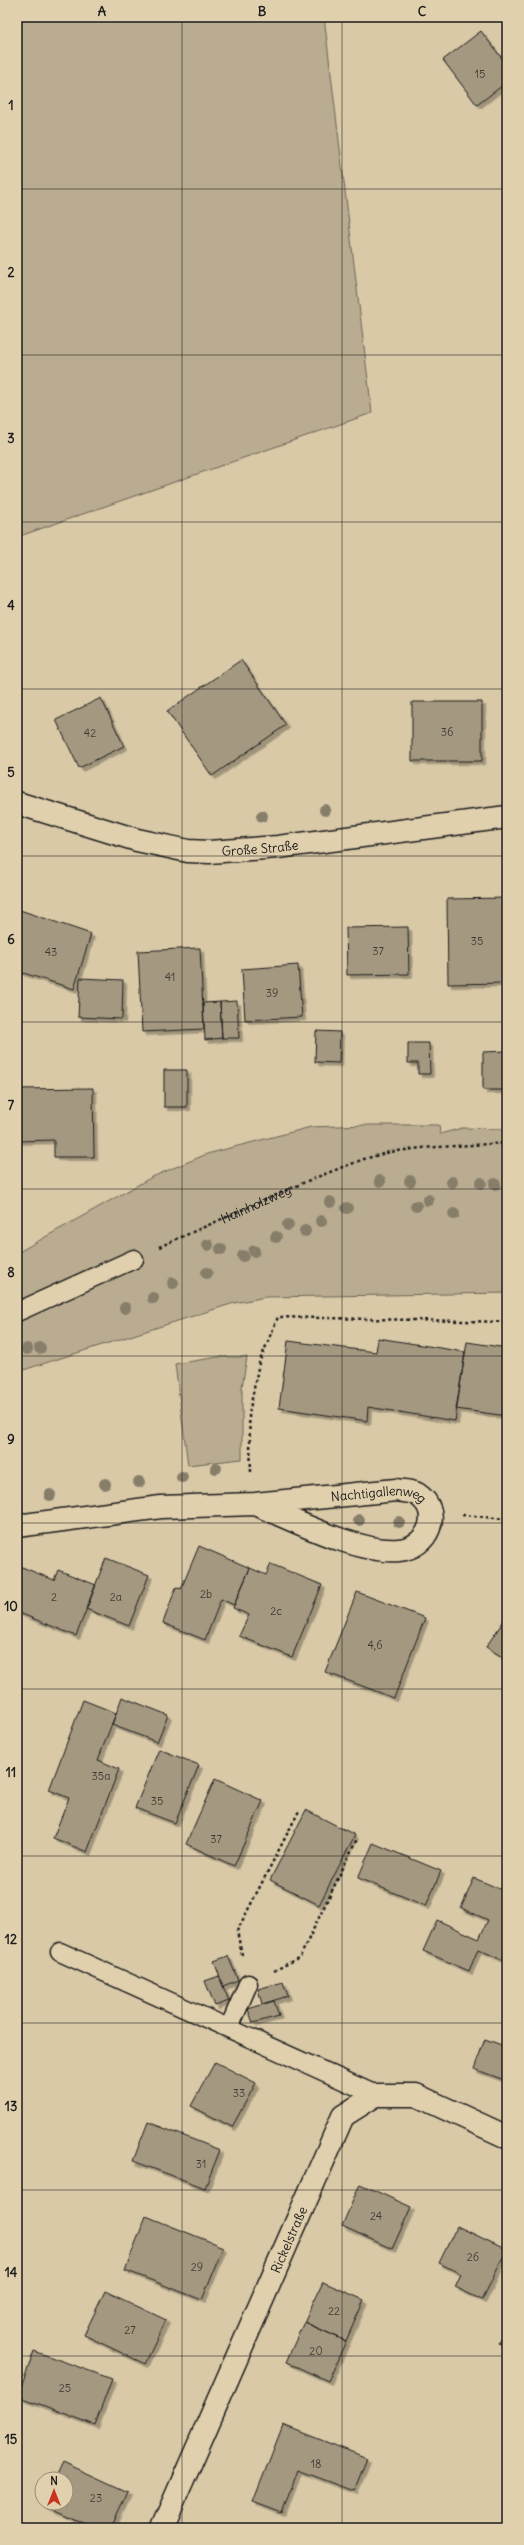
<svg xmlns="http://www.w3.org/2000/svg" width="524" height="2545" font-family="Delius,sans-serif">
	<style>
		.green { fill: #baac90; stroke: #6b6456 }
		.building { fill: #a59880; stroke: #1c1c1c; filter: url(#shadow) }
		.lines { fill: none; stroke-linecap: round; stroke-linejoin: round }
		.lane-casing { stroke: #1c1c1c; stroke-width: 21 }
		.street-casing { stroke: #1c1c1c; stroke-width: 25 }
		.path { stroke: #1c1c1c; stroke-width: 2.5; stroke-dasharray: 3 3; stroke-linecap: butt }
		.lane { stroke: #e1d0ad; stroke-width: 18 }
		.street { stroke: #e1d0ad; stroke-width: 22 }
		.tree { fill: #877e6a }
		.grid { fill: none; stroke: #1c1c1c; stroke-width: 1; stroke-opacity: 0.55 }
		.labels { text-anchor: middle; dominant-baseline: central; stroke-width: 4; stroke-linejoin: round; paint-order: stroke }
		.number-label { font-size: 11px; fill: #3e3b35 }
		.street-label { font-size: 13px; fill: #1c1c1c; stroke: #e1d0ad }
		.neatline { fill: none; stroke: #1c1c1c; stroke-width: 1.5 }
		.grid-label { font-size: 13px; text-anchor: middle; font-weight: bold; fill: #1c1c1c }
	</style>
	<defs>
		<filter id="shadow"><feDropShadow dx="3.5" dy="3.5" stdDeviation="0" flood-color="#0004"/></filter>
	</defs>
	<rect width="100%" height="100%" fill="#d9c9a7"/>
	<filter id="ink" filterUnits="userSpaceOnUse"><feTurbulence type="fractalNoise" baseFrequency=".025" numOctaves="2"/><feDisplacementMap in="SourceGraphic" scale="8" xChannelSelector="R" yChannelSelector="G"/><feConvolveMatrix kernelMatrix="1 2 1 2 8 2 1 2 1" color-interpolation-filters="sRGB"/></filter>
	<g filter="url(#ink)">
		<path class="green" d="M17,17H324L372,413L17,537Z
			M366,1125H439L440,1134L462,1128L507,1129V1293L266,1297L234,1303L17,1372V1253L152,1177L207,1154L311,1127Z
			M218,1357H247L242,1387V1459L188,1465L175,1364Z"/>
		<path class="building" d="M481,31L507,65V82L477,105L443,60Z
			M241,660L286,725L212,776L167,711Z
			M101,698L124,746L79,768L56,720Z
			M412,702H482V761H412Z
			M507,898V983L448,984L447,899Z
			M17,909L91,934L74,989L17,971Z
			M408,927L409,974L347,975L346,928Z
			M200,948L204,1029L142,1032L138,951Z
			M298,965L302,1017L245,1020L242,969Z
			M80,978L123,980L122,1019L78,1017Z
			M237,1001L239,1038H222L220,1002Z
			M220,1002L222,1038L205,1040L203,1003Z
			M316,1031L340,1032L339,1063L315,1062Z
			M408,1043H429L430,1074H418V1063H408Z
			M507,1051V1090H483V1052Z
			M164,1070H187V1107H164Z
			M93,1088L94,1157H54V1140L17,1141V1089Z
			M378,1338L465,1352L455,1421L368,1407L367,1421L279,1408L288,1341L376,1352Z
			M467,1342L507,1348V1416L456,1409Z
			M199,1546L250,1568L234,1605L221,1599L205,1640L163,1623L176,1587L181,1589Z
			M106,1558L149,1575L129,1626L86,1609Z
			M271,1564L322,1585L292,1657L239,1636L249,1615L233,1608L250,1568L266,1575Z
			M17,1565L54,1580L58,1570L96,1585L76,1636L17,1612Z
			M357,1592L425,1618L394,1698L325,1672Z
			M507,1616V1660L486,1647Z
			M122,1697L168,1715L157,1742L112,1725Z
			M83,1700L116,1713L98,1760L119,1769L87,1852L53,1838L69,1798L49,1790Z
			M159,1749L199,1765L175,1823L135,1808Z
			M215,1779L263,1801L234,1866L186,1844Z
			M306,1810L355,1835L319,1905L270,1880Z
			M373,1843L441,1871L426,1906L358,1878Z
			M474,1878L507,1892V1949L502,1960L478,1949L469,1971L423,1951L437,1920L479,1939L488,1920L461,1908Z
			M228,1956L238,1980L223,1986L214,1961Z
			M219,1976L229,2001L215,2006L205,1981Z
			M283,1982L288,1996L262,2004L258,1989Z
			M274,2001L279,2016L253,2023L248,2009Z
			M485,2039L507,2047V2081L474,2069Z
			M215,2062L256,2083L232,2127L191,2106Z
			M148,2122L220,2150L205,2188L133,2161Z
			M360,2184L411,2207L392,2249L342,2226Z
			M146,2216L223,2247L202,2300L125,2270Z
			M457,2226L507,2250L482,2300L455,2287L461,2274L439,2263Z
			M323,2282L364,2300L346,2341L304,2322Z
			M105,2291L166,2320L145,2364L84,2335Z
			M304,2322L346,2341L328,2381L286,2362Z
			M507,2328V2347L499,2343Z
			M34,2351L112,2379L95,2425L18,2396Z
			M283,2425L367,2458L354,2491L298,2470L282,2513L253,2502Z
			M63,2462L128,2492L111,2528H93L43,2505L66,2503V2479H55Z"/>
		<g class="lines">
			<g class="lane-casing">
				<path id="lane" d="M17,1312L134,1259
					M60,1952L376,2095
					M229,2028L248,1984"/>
			</g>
			<g class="street-casing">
				<g id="street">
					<path id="s2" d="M17,803L137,840L188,851L209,852L278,847L507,817"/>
					<path id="s3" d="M17,1526L161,1507L255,1504L396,1490C402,1491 412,1491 417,1494C444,1512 428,1548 399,1550C359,1554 294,1520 255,1504"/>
					<path id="s4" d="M162,2528L343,2116L376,2095H416L507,2137"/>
				</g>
			</g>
			<g class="path">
				<path id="s1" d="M159,1247L312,1179L364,1159L390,1152L421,1148L507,1143"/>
				<path d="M251,1472L249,1414L259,1363L278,1317L507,1322"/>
				<path d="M462,1515L507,1519"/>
				<path d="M242,1955L237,1931L300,1809"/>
				<path d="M274,1971L300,1957L357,1839"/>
			</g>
			<use href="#lane" class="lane"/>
			<use href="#street" class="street"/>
		</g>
		<g class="tree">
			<circle cx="325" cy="810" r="6"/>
			<circle cx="262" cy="816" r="6"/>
			<circle cx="380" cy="1181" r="6"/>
			<circle cx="410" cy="1181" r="6"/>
			<circle cx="452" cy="1182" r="6"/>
			<circle cx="481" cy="1183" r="6"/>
			<circle cx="495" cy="1184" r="6"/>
			<circle cx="428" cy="1200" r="6"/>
			<circle cx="330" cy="1202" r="6"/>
			<circle cx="416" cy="1206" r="6"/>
			<circle cx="347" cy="1208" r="6"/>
			<circle cx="454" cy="1214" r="6"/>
			<circle cx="321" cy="1221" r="6"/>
			<circle cx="288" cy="1225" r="6"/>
			<circle cx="305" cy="1231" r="6"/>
			<circle cx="276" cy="1237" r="6"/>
			<circle cx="208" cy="1245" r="6"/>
			<circle cx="221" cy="1249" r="6"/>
			<circle cx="254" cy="1251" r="6"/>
			<circle cx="243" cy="1256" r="6"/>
			<circle cx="207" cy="1273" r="6"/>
			<circle cx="173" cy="1283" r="6"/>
			<circle cx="153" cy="1298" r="6"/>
			<circle cx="125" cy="1308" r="6"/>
			<circle cx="40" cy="1348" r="6"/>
			<circle cx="27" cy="1349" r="6"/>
			<circle cx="216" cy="1468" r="6"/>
			<circle cx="182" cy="1477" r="6"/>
			<circle cx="139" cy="1482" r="6"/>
			<circle cx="105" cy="1484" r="6"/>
			<circle cx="50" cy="1495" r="6"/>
			<circle cx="359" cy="1520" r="6"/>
			<circle cx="399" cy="1522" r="6"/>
		</g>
	</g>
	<path class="grid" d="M182,17V2528M342,17V2528M17,189H507M17,355H507M17,522H507M17,689H507M17,856H507M17,1022H507M17,1189H507M17,1356H507M17,1523H507M17,1689H507M17,1856H507M17,2023H507M17,2190H507M17,2356H507"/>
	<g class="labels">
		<g class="number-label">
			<text x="480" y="74">15</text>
			<text x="447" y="732">36</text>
			<text x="90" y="733">42</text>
			<text x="477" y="941">35</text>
			<text x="378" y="951">37</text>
			<text x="51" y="952">43</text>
			<text x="170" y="977">41</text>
			<text x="272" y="993">39</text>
			<text x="206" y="1594">2b</text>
			<text x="54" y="1597">2</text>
			<text x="116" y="1597">2a</text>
			<text x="276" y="1611">2c</text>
			<text x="375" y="1645">4,6</text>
			<text x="101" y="1776">35a</text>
			<text x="157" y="1801">35</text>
			<text x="216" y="1839">37</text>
			<text x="239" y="2093">33</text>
			<text x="201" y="2164">31</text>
			<text x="376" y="2216">24</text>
			<text x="473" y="2257">26</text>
			<text x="197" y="2267">29</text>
			<text x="334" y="2311">22</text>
			<text x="130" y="2330">27</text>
			<text x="316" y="2351">20</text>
			<text x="65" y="2388">25</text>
			<text x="316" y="2464">18</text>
			<text x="96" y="2498">23</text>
		</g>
		<g class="street-label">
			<text stroke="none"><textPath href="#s2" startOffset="250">Große Straße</textPath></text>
			<text stroke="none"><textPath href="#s1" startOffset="106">Hainholzweg</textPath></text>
			<text stroke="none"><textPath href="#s3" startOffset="364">Nachtigallenweg</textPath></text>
			<text stroke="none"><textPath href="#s4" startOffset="315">Rickelstraße</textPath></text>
		</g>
	</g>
	<rect width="524" height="2545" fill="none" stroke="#e1d0ad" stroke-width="44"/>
	<g transform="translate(54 2491)"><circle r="19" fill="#e1d0ad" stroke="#928873"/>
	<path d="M0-3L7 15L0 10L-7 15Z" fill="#c8321e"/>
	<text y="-6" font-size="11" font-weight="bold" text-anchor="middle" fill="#1c1c1c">N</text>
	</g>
	<rect x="22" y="22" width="480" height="2501" class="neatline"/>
	<g class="grid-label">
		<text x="102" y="16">A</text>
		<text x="262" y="16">B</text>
		<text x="422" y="16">C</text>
		<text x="11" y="110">1</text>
		<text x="11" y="277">2</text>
		<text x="11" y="443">3</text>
		<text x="11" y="610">4</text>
		<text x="11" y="777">5</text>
		<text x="11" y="944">6</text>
		<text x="11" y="1110">7</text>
		<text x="11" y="1277">8</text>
		<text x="11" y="1444">9</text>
		<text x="11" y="1611">10</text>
		<text x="11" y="1777">11</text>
		<text x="11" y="1944">12</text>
		<text x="11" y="2111">13</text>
		<text x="11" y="2277">14</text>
		<text x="11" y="2444">15</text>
	</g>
</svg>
